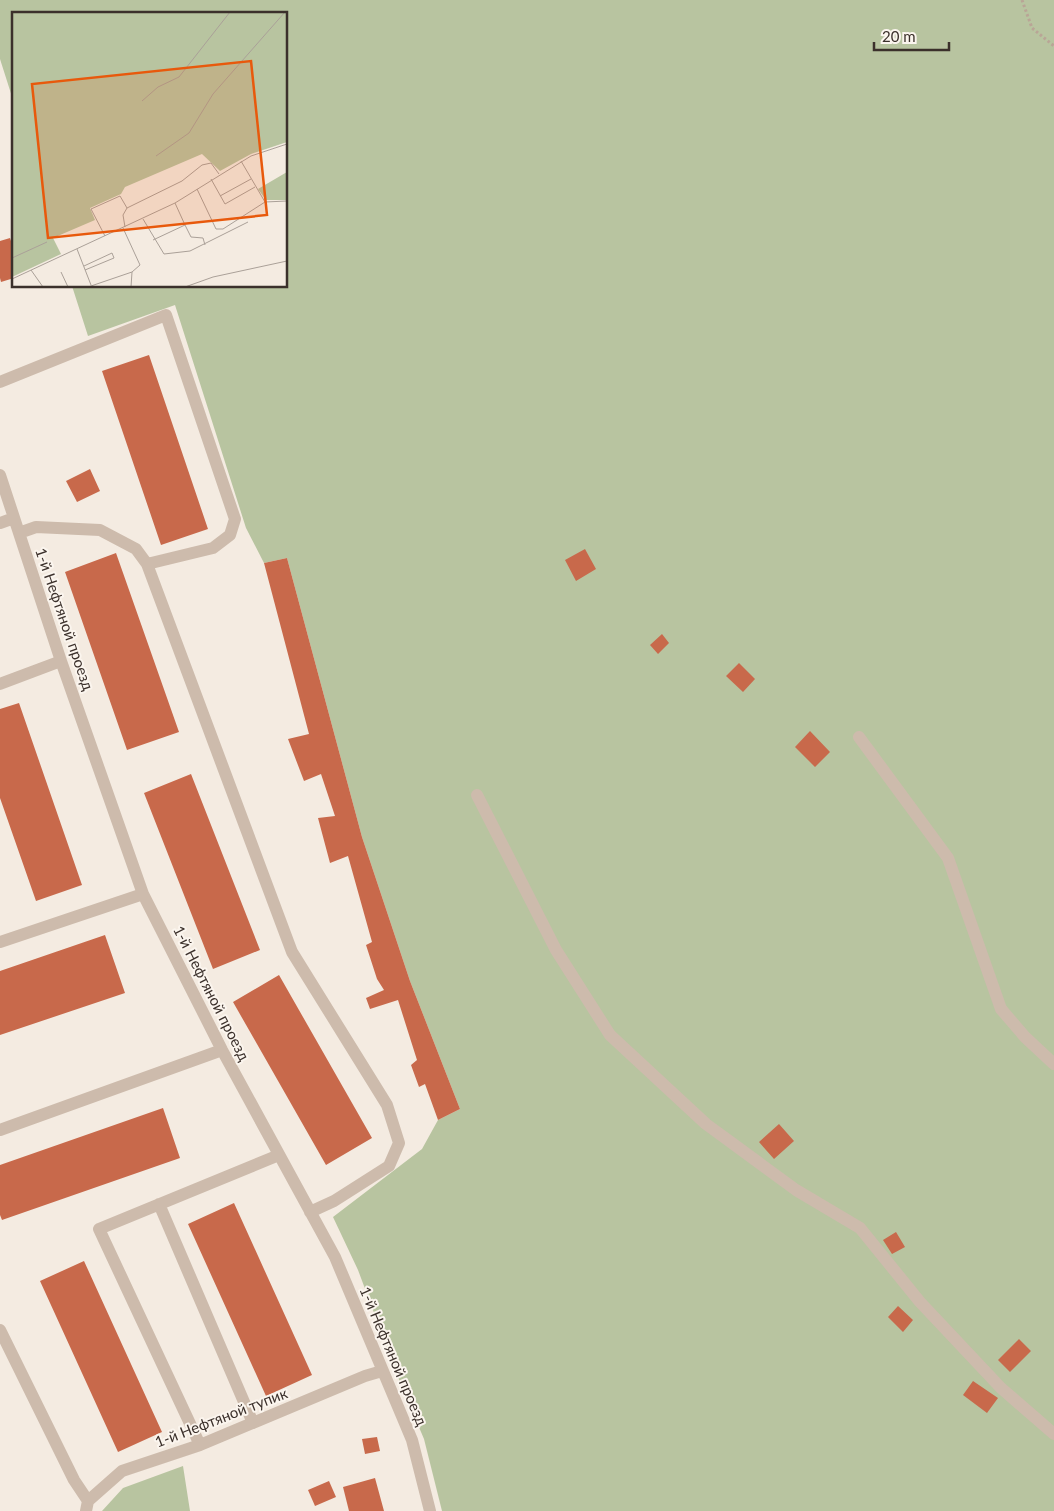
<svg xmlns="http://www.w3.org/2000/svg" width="1054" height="1511" font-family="Lato,sans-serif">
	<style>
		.green { fill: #b8c4a0 }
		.building { fill: #c8694b }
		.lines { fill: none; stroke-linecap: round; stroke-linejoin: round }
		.path { stroke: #b9a596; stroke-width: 3; stroke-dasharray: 2.5 2.5; stroke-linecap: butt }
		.minor { stroke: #cdbbac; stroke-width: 12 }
		.labels { text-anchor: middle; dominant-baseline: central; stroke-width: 4; stroke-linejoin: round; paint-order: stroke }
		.street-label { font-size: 15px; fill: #3b302b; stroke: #fbf5ee }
		.inset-road { fill: none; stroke: #aaa098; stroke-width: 1 }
		.view { fill: #e8590c; fill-opacity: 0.15; stroke: #e8590c; stroke-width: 2.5 }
		.inset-edge { fill: none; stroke: #3b302b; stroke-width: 2.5 }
	</style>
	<rect width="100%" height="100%" fill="#f4ebe1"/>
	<path class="green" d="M0,0H1054V1511H442L424,1439L401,1385L358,1270L333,1217L422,1149L438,1120L460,1109L410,981L362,837L287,558L264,563L246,528L175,305L88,336L72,286H286V14H14V103L0,59Z
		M183,1466L190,1511H102L123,1488Z"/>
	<path class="building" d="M10,238L14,250V278L1,282L0,278V241Z
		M149,355L208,529L161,545L102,371Z
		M90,469L100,491L77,502L66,481Z
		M585,549L596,569L576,581L565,560Z
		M116,553L179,732L127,750L65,572Z
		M287,558L362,837L410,981L460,1109L438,1120L425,1084L419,1087L411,1065L417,1060L398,1000L370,1009L366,998L384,990L377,979L366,945L372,942L348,856L330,863L318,818L335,816L321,774L304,781L288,739L309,734L264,563Z
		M662,634L669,643L658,654L650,645Z
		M739,663L755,679L743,692L726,676Z
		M19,703L82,885L36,901L0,798V709Z
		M810,731L830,752L815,767L795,747Z
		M191,774L260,950L213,969L144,793Z
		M105,935L125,993L0,1035V971Z
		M279,975L372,1138L326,1165L233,1002Z
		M163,1108L180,1158L2,1220L0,1215V1165Z
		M779,1124L794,1141L774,1159L759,1142Z
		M234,1203L312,1375L266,1396L188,1224Z
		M896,1232L905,1247L892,1254L883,1240Z
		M84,1261L162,1432L118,1452L40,1281Z
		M898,1306L913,1320L903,1332L888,1317Z
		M1019,1339L1031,1351L1010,1372L998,1360Z
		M973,1381L998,1398L987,1413L963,1395Z
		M377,1437L380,1451L365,1454L362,1439Z
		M375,1478L384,1511H349L343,1487Z
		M329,1481L336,1497L315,1506L308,1490Z"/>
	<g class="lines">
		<path class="path" d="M1022,0L1032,28L1054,46"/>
		<path class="minor" d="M0,382L166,315L235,519L230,535L213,548L147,564
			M0,475L61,661L143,894L222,1050L335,1257L412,1440L430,1511
			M0,523L14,518
			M19,533L36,527L100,530L136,549L147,564L292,952L387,1105L399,1143L389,1166L334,1201L310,1212
			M0,684L61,661
			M859,737L948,858L1001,1009L1025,1037L1054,1064
			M477,795L556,950L610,1035L706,1124L796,1190L860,1228L920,1302L1001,1388L1054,1434
			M0,942L143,894
			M0,1130L222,1050
			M159,1204L253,1423
			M0,1330L74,1480L88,1501
			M200,1445L99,1229L279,1155
			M86,1511L88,1501L122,1471L200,1445L365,1376L382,1371"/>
	</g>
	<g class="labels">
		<g class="street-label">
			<text transform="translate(65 619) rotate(71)">1-й Нефтяной проезд</text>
			<text transform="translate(212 993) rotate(63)">1-й Нефтяной проезд</text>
			<text transform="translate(394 1356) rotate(67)">1-й Нефтяной проезд</text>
			<text transform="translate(221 1417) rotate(-21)">1-й Нефтяной тупик</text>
		</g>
	</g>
	<g transform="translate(12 12)">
		<rect width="275" height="275" fill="#f4ebe1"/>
		<path d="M6,0H275V130L239,142L208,159L190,142L113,175L109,182L78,196L83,208L41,226L49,242L0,265V1ZM275,160V188H254L246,177Z" fill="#b8c4a0"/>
		<path class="inset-road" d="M130,89L146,75L167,65L218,0M144,144L177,121L201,82L273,0M229,149L253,190L275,189M199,167L213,192L243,175M185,177L204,217H211L253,190M208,184L239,167M131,207L152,242L178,239L236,210M173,213L179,225L191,226L193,233M113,215L111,203L115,196L170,169L190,153L199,151L207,162M93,224L79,197L108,184L115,196M141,228L173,213L163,191M65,237L79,273M0,246L35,230M72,254L100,241L102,246L73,258M19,258L31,275M49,260L56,275M0,267L163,191L239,144L275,132M76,275L120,260L128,253L111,216M119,275L120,260M173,275L201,265L275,249"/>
		<path class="view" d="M239,49L255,203L36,226L20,72Z"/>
		<rect width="275" height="275" class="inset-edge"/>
	</g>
	<path d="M874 42v8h75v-8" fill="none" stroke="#3b302b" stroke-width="2.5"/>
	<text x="882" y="42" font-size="15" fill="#3b302b" stroke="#fbf5ee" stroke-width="4" paint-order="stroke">20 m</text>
</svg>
